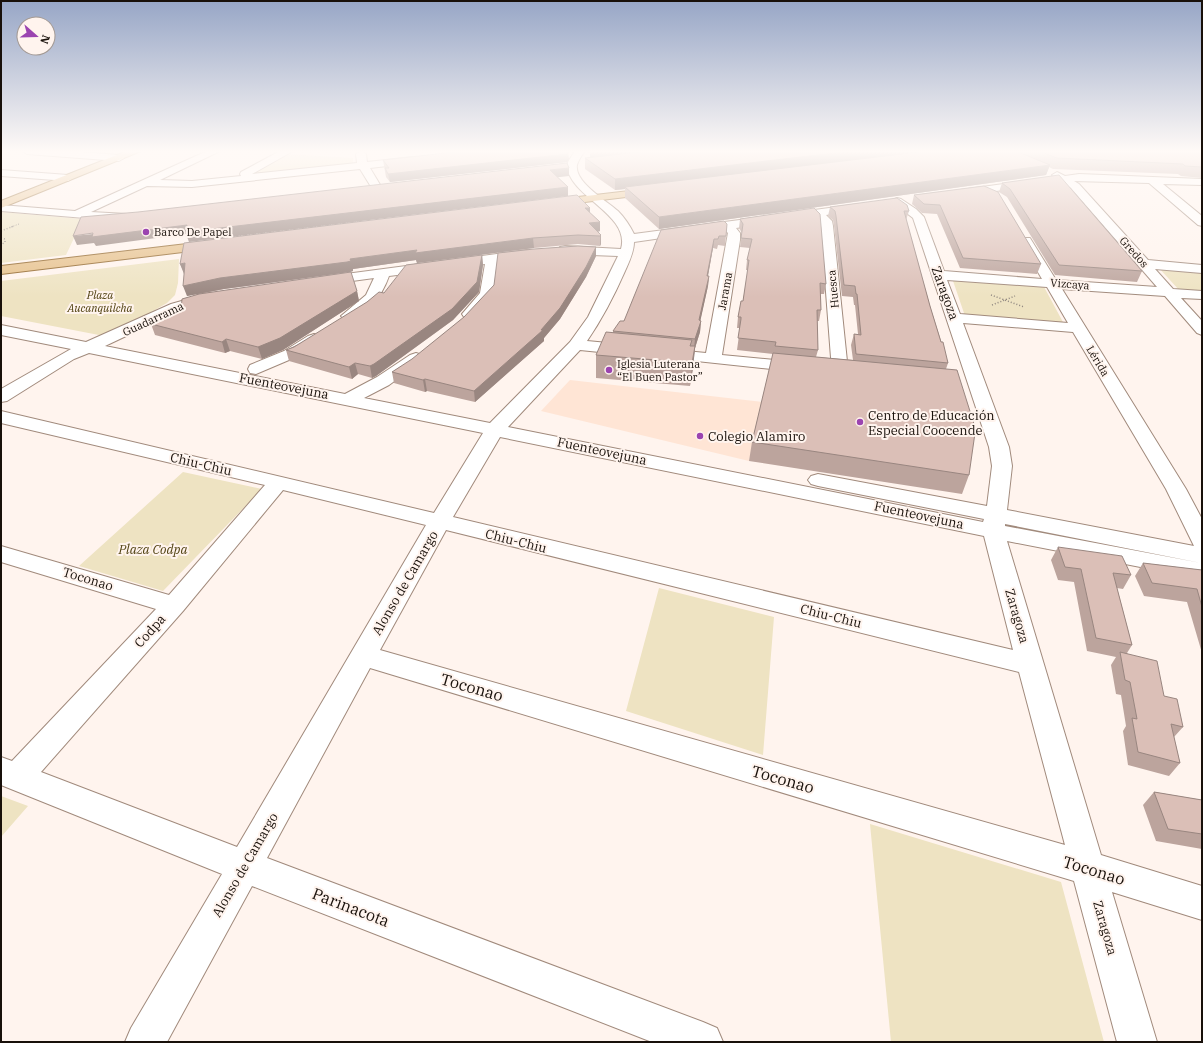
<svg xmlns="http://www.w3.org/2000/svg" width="1203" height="1043" font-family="'IBM Plex Serif',serif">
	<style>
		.built { fill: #ffe5d5 }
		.green { fill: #eee3c2 }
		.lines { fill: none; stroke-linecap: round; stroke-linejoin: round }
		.minor-casing { stroke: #a18a7c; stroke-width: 2 }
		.major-casing { stroke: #93682d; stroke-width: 2 }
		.path-far1 { stroke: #8e857f; stroke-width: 1; stroke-dasharray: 1 1.5; stroke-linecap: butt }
		.path { stroke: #8e857f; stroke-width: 1.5; stroke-dasharray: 1 2; stroke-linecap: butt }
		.minor { fill: #fff; fill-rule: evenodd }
		.major { fill: #e6c18c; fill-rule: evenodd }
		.wall { fill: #bca49d }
		.shaded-wall { fill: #998680 }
		.building { fill: #dbbfb7; stroke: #998680 }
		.poi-dot { fill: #9b44b0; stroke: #fff4ee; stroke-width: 1.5 }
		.labels { text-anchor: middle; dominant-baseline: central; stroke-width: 4; stroke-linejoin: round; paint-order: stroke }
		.far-poi-label { font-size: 11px; fill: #18100a; stroke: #fff4ee; text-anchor: start }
		.far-street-label { font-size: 11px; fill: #18100a; stroke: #fff4ee }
		.far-park-label { font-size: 11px; font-style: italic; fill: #504110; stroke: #fff4ee }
		.street-label { font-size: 13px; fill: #18100a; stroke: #fff4ee }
		.poi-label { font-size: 13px; fill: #18100a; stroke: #fff4ee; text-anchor: start }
		.park-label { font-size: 13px; font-style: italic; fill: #504110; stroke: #fff4ee }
		.near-street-label { font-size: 16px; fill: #18100a; stroke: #fff4ee }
	</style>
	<rect width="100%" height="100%" fill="#fff4ee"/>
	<path class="built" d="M570,380L763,402L749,461L541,411Z"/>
	<path class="green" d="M287,154L353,158V164L245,176Z
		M1,212L83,219L66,255L1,263Z
		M179,259L178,283L175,295L167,303L146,315L104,336L1,316V281Z
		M1158,267L1202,271V292L1180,291Z
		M952,278L1043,285L1064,324L965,316Z
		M183,472L262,489L163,591L79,566Z
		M659,588L774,617L763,755L626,711Z
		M1,796L28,806L1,837Z
		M870,824L1061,882L1104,1042H891Z"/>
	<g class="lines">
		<g class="minor-casing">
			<path id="minor" d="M22,151H68L119,155L124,158L119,161L27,154Z
				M207,151H220L160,180L192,181L241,176L240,174L241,172L280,151H293L252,174L357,163L356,154L361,151L366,154L367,162L413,157L418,160L413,163L370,168L382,188L377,191L373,190L360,169L192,187L147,186L91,212L127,214L129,216L127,218L123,219H97L1,211V205L75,211Z
				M575,151H585C582,155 578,161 577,165C574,182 607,201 618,211C625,218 630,226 634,234L859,204L863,205L865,207L863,209L826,215L832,221L833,226L848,371L846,375L840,376L834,375L832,371L821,226L820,222L814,217L736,228L740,233V240L722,355L806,363L808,367L806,371L800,372L659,357L657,354L659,351L665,349L706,353L728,233L724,229L634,242C634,252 629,262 625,271C614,296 602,319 587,341L629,345L635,347L637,350L635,353L629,355L580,350L508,427L983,522L984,519L818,486L811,484L808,480L811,476L818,474L987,506L992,466L989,447L913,218L891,201L897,198L901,199L916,209L924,217L944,271L1042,279L1020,241L1022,238H1030L1056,280L1157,287L1071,188L1062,182L960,196L955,193L960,190L1054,177L1052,175L1057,172L1065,176L1079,174L1202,179V185L1163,184L1202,216V226L1198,225L1149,183L1074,181L1079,184L1148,260L1202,265V273L1155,269L1173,289L1202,291V299L1181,298L1202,321V335L1197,333L1165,296L1062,289L1186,489L1202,519V579L1007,541L1101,855L1202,886V920L1112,892L1157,1042H1117L1074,881L370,668L267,858L703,1022L717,1028L723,1042H652L252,886L167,1042H125L131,1028L222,874L1,785V757L12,761L156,609L1,562V546L169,595L265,485L1,423V411L434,513L483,433L89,353L74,359L7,401L1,402V389L71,349L1,335V325L86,342L171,304L210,293L215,294L217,297L215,300L181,310L105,346L345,394L377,377L410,355L416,353L422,355L424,358L422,361L389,385L364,398L490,423L570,342L588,317L618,256L565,254L560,253L559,250L560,247L565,246L621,249C630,218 582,201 570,176C568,173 566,168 567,165C568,160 573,155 575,151ZM947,280L1047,287L1068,323L960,314ZM963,323L1073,332L1166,489L1194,546L1007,510L1012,466L1009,447ZM500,437L984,536L1013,650L453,517ZM283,490L426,525L237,847L41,772L183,611ZM1005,524L1201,563L1005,526ZM446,530L1019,672L1065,845L380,650Z
				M1,170L68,175L73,178L68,181L1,176Z
				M527,250L532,251L533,254L532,257L498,262L494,294L474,317L469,318L464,317L462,314L480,293L485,264L389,276C383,293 365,324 344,319L341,316L366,295L374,278L323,285L318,284L316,281L318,278L323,277Z
				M314,334L320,336L322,339L320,342L296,357L256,374L250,373L248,369L250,365L284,351L308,336Z"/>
		</g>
		<g class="major-casing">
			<path id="major" d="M127,151H141L1,208V201Z
				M655,188L660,191L659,193L552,206L546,203L552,200Z
				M212,241L216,242L218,245L216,248L1,274V266Z"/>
		</g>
		<path class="path-far1" d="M11,227L19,224
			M310,227L361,221"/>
		<path class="path" d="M1,231L14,226
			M225,237L318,226
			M1,238L5,239V242L1,245
			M991,295L1024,307
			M992,305L1015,296"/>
		<use href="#minor" class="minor"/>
		<use href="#major" class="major"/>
	</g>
	<path class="wall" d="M649,151H1202V178L1181,176L1178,174L1053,169L1049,167L1046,175L659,229L625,198V189L615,190L585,169V158Z
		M569,159L567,162L390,182L386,177L383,160Z
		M1002,183L1142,271L1137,282L1055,275L1007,197L999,192Z
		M984,186L1041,264L1037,274L960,268L937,214L922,213L912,204L914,195Z
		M830,207L909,211L906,220L930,306L948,363L946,369L969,475L962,494L749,461L752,442L773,354L737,350L740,328H737L738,317L743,301L748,270H746L747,260L750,248L740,247L742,233L739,228L740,219L826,284L824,294H820L821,310L819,321H817L818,350L816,357L853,360L851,345L854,334H858L855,305H854L853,297L842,296L834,226L833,220L828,216Z
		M590,208V213L600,222V231L598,232L601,235V244L600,246L578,244L534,248L417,263L416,260L353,269V271L350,272L224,289L200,294L357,291L359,301L283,350L262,359L230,351L225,353L155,335L151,324L181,309L197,294L187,296L185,274L180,264Z
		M727,224L725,246L718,245L717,249L713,248L708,276H709L708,286L700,321H701L700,332L695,348L693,368L690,386L596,378V355L613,333V331Z
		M596,247V256L586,277L560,319L544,338V341L475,402L427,391L425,392L394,383L392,372Z
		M482,255L483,265L479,292L453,320L376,376L372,378L358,374L352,379L289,361L286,350Z
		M1058,547L1131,575L1123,589L1117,588L1132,645L1127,653L1164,696L1183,727L1174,737L1180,763L1169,776L1128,765L1123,731L1126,726L1121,695L1116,694L1111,665L1116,657L1087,651L1074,582L1058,580L1051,560Z
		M1143,563L1202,570V653L1187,602L1144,596L1135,576Z
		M1154,792L1202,800V849L1156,841L1143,805Z"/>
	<path class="shaded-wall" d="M568,151L569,159L567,162L390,182L388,174Z
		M590,151H646L590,159Z
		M851,151H933L625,187V189L615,190V179Z
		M1050,165L1046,175L659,229V217Z
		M569,168V176L551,178L550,170Z
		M568,187V196L189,242L186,234L96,246L94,243L77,245L73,236Z
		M585,208H590V217Z
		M600,222V231L589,233V223Z
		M601,235V244L600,246V236Z
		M533,238L534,248L417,263L416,260L353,269V271L350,272L224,289L187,296L183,286L220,278L350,259L417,250Z
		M714,239L713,248L706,286L707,276Z
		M596,247V256L586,277L560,319L544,338V341L475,402L474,391L541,330Z
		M482,255L483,265L479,292L453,320L376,376L372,378L370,366Z
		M185,263L189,273L184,274L180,264Z
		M709,276L708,286L699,327L701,321L700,332L695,348L693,368L690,386L695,339Z
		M357,291L359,301L283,350L262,359L258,347Z
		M226,339L230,351L225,353L222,342Z
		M355,363L358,374L352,379L349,367Z
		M425,379L427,391L425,392L423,380Z"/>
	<path class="building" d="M464,151H568L567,154L388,174L385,168H389L383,160Z
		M649,151H851L615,179L585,158Z
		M927,151H1016L1050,165L659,217L625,187Z
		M1039,151H1202V167L1185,166L1183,164L1057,158Z
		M567,163L569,168L550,170L568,187L186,232L187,225L92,237L93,233L73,236L81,217L138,212Z
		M1059,175L1142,271L1059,265L1010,189L1002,183Z
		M984,186L998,192L1041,264L963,258L940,205L924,204L914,195Z
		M577,195L590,208H585L600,222L589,223L601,235L600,236L578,235L533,238L415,253L417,250L350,259L351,261L347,262L220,278L183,286L185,263L180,264L184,243Z
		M897,198L907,205L909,211H904L930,306L941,342H943L948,363L856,354L854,334L861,335L857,294H856L855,286L844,285L836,216L835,211L830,207Z
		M814,208L820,214L826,284L820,283L821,310H817L818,350L775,346L776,342L738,338L741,319V317H738L741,301H743L749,260H747L752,239L741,238L743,224L740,219Z
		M724,221L727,224L726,236H719L718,239H714L707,276H709L699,320L701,321L695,339L613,331L620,321H624L661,230Z
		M578,246L596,247L586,267L560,308L541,330H543L474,391L425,379L423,380L392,372L412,359L464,317L494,285L498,253L534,249Z
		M482,255L477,282L452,309L374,364L370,366L355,363L349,367L286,350L294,347L367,302L379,292L384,293L406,265Z
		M351,272L357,291L280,338L258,347L226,339L222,342L151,324L181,309L182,299L199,294Z
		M606,332L692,340L690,346H695L692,363L596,355Z
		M773,353L957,370L974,424L975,433L969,475L752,442Z
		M1058,547L1122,556L1131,575L1113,573L1132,645L1096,638L1081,569L1065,567Z
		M1143,563L1202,570V607L1197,589L1152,583Z
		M1120,652L1157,661L1164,696L1177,699L1183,727L1171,724L1180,763L1138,752L1132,718L1137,719L1130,682L1125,680Z
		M1154,792L1202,800V834L1168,829Z"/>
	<linearGradient id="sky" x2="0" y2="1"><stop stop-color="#97a6c6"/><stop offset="0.51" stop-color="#fffaf7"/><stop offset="1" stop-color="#fffaf7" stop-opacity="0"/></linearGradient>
	<rect width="1203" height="297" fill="url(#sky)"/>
	<g class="poi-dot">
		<circle cx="146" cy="232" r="4"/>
		<circle cx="609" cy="370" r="4"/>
		<circle cx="860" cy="422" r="4"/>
		<circle cx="700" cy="436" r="4"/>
	</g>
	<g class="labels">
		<g class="far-poi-label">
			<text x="154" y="232">Barco De Papel</text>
			<text x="617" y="364">Iglesia Luterana<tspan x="617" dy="13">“El Buen Pastor”</tspan></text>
		</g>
		<g class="far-street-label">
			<text transform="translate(1134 252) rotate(48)">Gredos</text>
			<text transform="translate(1070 284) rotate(4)">Vizcaya</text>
			<text transform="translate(833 289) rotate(-95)">Huesca</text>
			<text transform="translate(725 291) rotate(-80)">Jarama</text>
			<text transform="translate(153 319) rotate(-25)">Guadarrama</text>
			<text transform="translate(1098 361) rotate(59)">Lérida</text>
		</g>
		<g class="far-park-label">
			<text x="100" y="295">Plaza<tspan x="100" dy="13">Aucanquilcha</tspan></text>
		</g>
		<g class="street-label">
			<text transform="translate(945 293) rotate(70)">Zaragoza</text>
			<text transform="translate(284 386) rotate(11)">Fuenteovejuna</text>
			<text transform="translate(602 451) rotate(12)">Fuenteovejuna</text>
			<text transform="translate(201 464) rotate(13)">Chiu-Chiu</text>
			<text transform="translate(919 515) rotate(12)">Fuenteovejuna</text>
			<text transform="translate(516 541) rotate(14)">Chiu-Chiu</text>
			<text transform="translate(88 579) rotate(17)">Toconao</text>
			<text transform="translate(405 583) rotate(-60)">Alonso de Camargo</text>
			<text transform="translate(831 616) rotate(14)">Chiu-Chiu</text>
			<text transform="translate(1017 616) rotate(74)">Zaragoza</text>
			<text transform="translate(150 631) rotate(-48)">Codpa</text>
			<text transform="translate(245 865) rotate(-60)">Alonso de Camargo</text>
			<text transform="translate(1105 928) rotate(74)">Zaragoza</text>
		</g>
		<g class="poi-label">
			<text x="868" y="415">Centro de Educación<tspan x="868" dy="15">Especial Coocende</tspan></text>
			<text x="708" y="436">Colegio Alamiro</text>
		</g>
		<g class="park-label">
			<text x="153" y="549">Plaza Codpa</text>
		</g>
		<g class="near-street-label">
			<text transform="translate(472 687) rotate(16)">Toconao</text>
			<text transform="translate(783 779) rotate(16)">Toconao</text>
			<text transform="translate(1094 870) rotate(17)">Toconao</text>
			<text transform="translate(351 907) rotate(21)">Parinacota</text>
		</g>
	</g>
	<rect width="1203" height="1043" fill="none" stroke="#18100a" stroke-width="4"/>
	<g transform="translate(36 36) rotate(110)"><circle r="19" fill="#fff4ee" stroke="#a39993"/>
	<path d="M0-3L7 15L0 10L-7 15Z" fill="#9b44b0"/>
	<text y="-6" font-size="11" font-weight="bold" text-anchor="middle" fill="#18100a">N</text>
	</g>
</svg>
